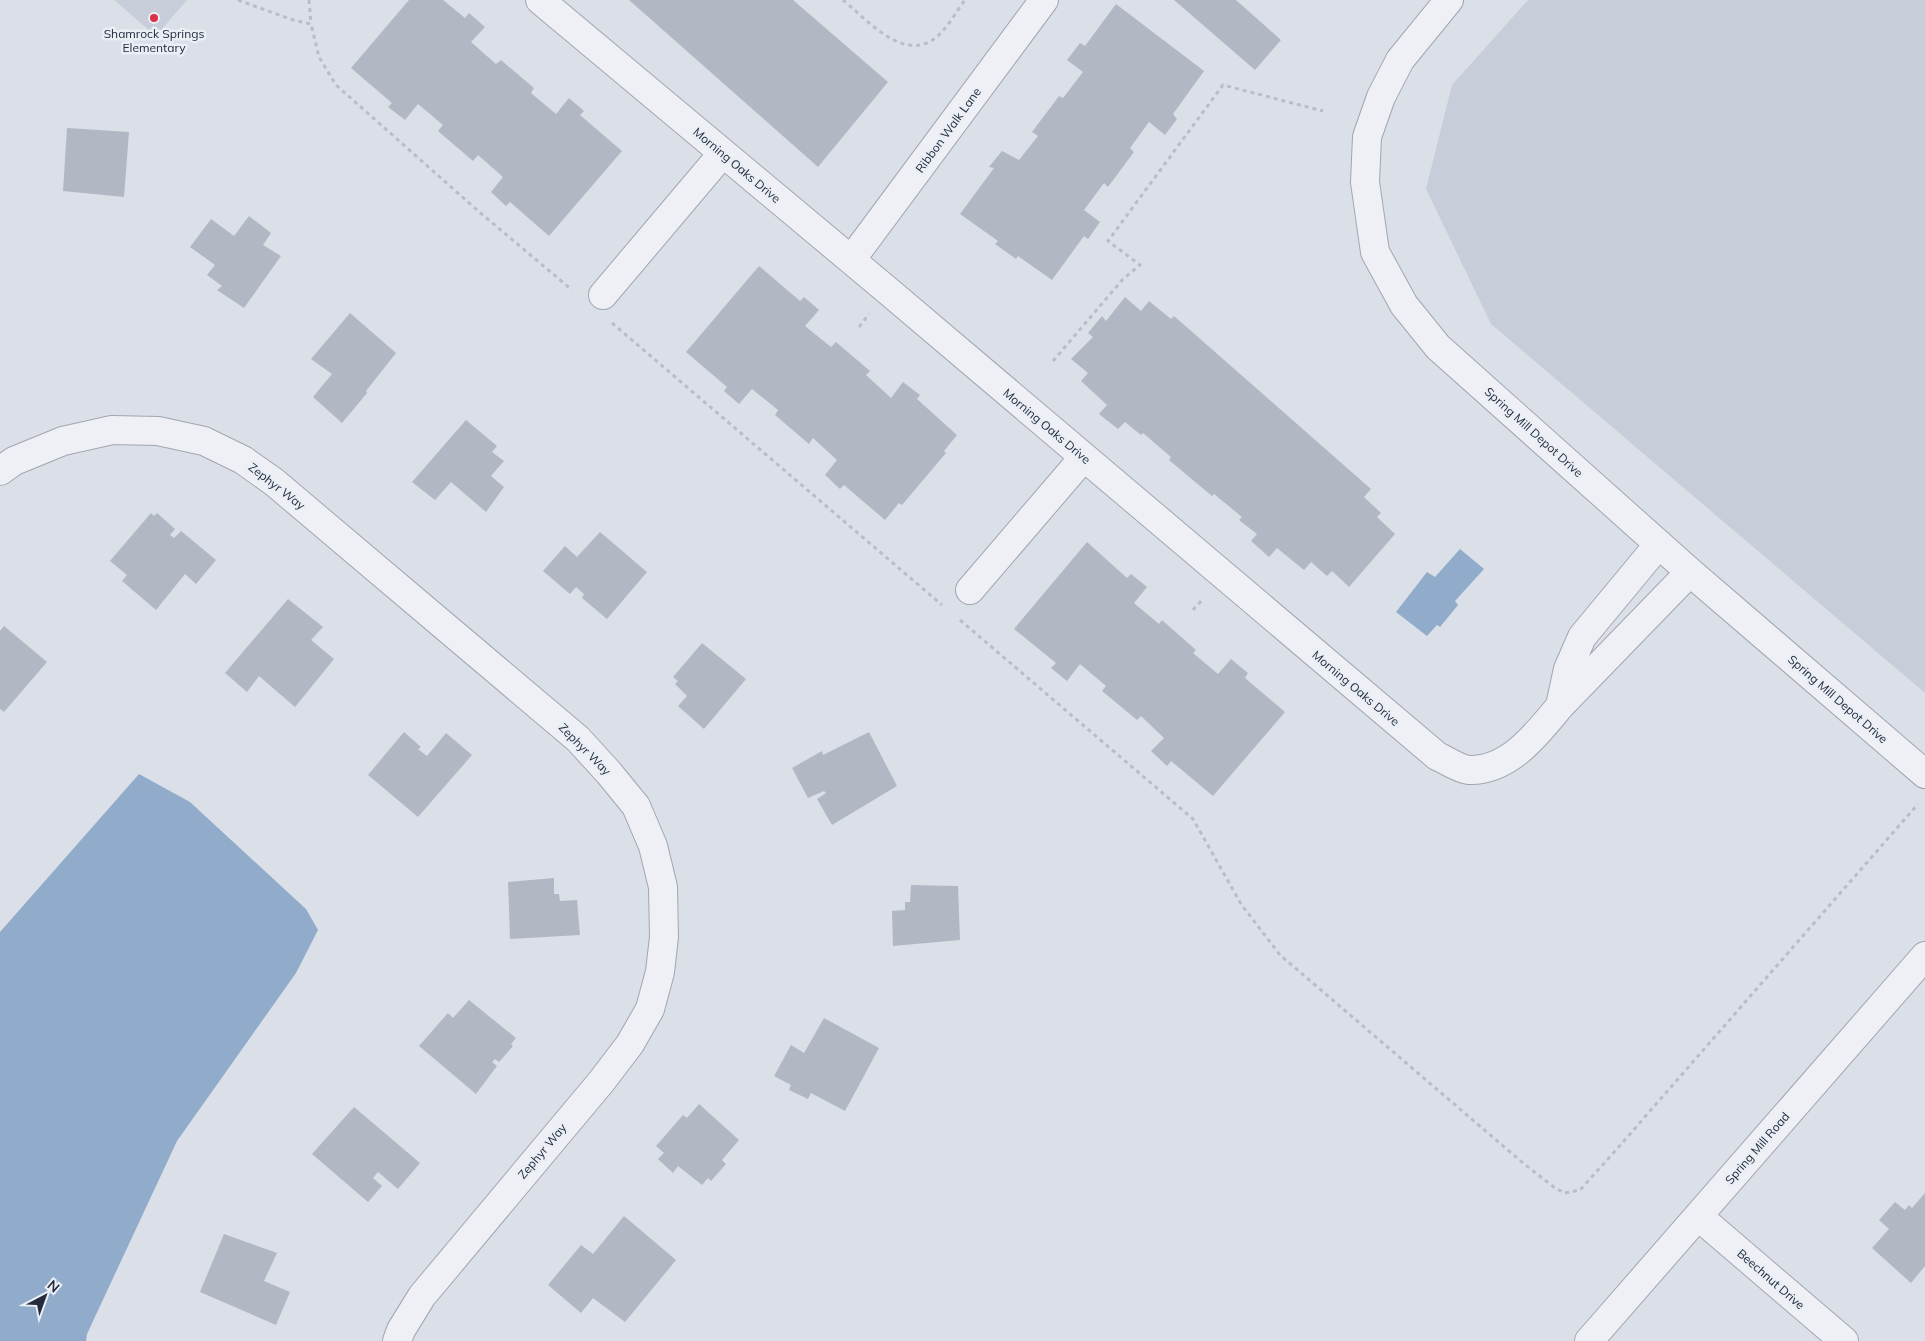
<svg xmlns="http://www.w3.org/2000/svg" width="1925" height="1341" font-family="Mulish,sans-serif">
	<style>
		.built { fill: #c8ced9 }
		.water { fill: #91accb }
		.building { fill: #b1b8c4 }
		.lines { fill: none; stroke-linecap: round; stroke-linejoin: round }
		.minor-casing { stroke: #a0a6b1; stroke-width: 30 }
		.path { stroke: #b9bdc5; stroke-width: 3; stroke-dasharray: 4 4; stroke-linecap: butt }
		.minor { stroke: #eef0f5; stroke-width: 28 }
		.poi-dot { fill: #db3146; stroke: #eaeef5; stroke-width: 2 }
		.labels { text-anchor: middle; dominant-baseline: central; stroke-width: 5; stroke-linejoin: round; paint-order: stroke }
		.poi-label { font-size: 12px; fill: #242c3e; stroke: #eaeef5 }
		.street-label { font-size: 12px; fill: #242c3e; stroke: #eaeef5 }
	</style>
	<rect width="100%" height="100%" fill="#dbdfe7"/>
	<path class="built" d="M114,0H187L156,36Z
		M1528,0H1925V693L1491,324L1426,189L1452,85Z"/>
	<path class="water" d="M1460,549L1484,569L1455,601L1458,605L1440,627L1437,625L1427,636L1396,612L1427,572L1435,577Z
		M139,774L190,802L306,909L318,930L296,973L177,1141L87,1334L86,1341H0V932Z"/>
	<path class="building" d="M409,0H443L465,18L469,13L485,27L471,42L496,64L501,60L534,88L531,93L556,114L569,98L584,111L580,115L622,151L549,236L510,202L506,206L491,192L503,177L478,155L473,161L438,131L443,125L418,104L405,120L388,107L392,103L351,68Z
		M629,0H793L888,82L818,167Z
		M1174,0H1236L1281,40L1255,70Z
		M1116,4L1204,71L1173,114L1177,119L1165,135L1149,122L1130,148L1134,152L1108,187L1104,183L1084,210L1100,222L1088,239L1084,236L1052,280L1018,256L1016,259L995,244L998,241L960,214L994,168L989,167L1002,151L1019,160L1038,136L1032,132L1059,96L1063,98L1083,72L1067,60L1080,43L1085,46Z
		M67,128L129,132L124,197L63,191Z
		M249,216L271,233L263,245L281,256L244,308L217,290L222,286L207,275L215,265L190,247L211,219L234,236Z
		M759,266L800,301L804,297L819,310L805,326L831,347L836,342L870,371L866,375L891,398L903,382L920,395L917,399L957,435L944,451L946,453L902,505L899,503L885,520L844,485L840,489L825,475L837,460L813,438L809,444L775,415L778,410L752,389L739,404L724,391L727,387L686,352Z
		M1125,297L1141,311L1149,301L1171,319L1174,316L1371,489L1364,497L1381,513L1377,517L1395,534L1349,587L1332,571L1327,576L1311,562L1304,570L1277,548L1269,557L1251,541L1257,534L1239,520L1242,517L1214,494L1212,496L1169,460L1171,457L1143,433L1141,435L1125,422L1118,429L1099,414L1107,405L1081,381L1088,373L1071,359L1093,337L1088,333L1102,316L1106,321Z
		M350,313L396,353L366,391L367,393L342,423L313,397L332,374L311,359Z
		M466,420L497,446L492,452L504,461L491,476L504,487L486,512L451,482L435,500L412,482Z
		M151,513L154,516L157,513L175,529L170,535L174,538L181,531L216,560L196,584L185,574L156,610L122,581L127,575L110,561Z
		M600,532L647,572L607,619L582,598L584,594L576,587L570,594L543,571L565,546L577,557Z
		M1087,542L1127,578L1131,574L1147,587L1134,603L1159,624L1162,620L1196,650L1193,653L1218,674L1231,659L1248,673L1245,678L1285,712L1213,796L1171,761L1167,766L1151,751L1164,738L1141,716L1137,720L1102,691L1106,686L1080,664L1067,681L1051,668L1056,663L1014,629Z
		M288,599L323,627L311,640L334,659L295,707L259,676L247,692L225,673Z
		M4,626L47,662L4,712L0,709V631Z
		M702,643L746,679L704,729L678,706L687,696L675,684L678,681L673,677Z
		M404,732L421,747L418,749L427,756L446,733L472,755L418,817L368,775Z
		M869,732L897,786L832,825L817,799L826,793L824,791L808,798L792,768L822,751L823,755Z
		M554,878V894H559L560,901L577,900L580,935L510,939L508,882Z
		M911,885L958,886L960,940L893,946L892,911L905,910V902H910Z
		M469,1000L516,1038L511,1044L513,1046L499,1062L495,1059L492,1062L497,1066L476,1094L419,1046L448,1013L453,1018Z
		M824,1018L879,1048L845,1111L811,1093L808,1099L789,1090L791,1085L774,1076L791,1045L804,1053Z
		M699,1104L739,1140L722,1160L726,1164L711,1181L708,1178L702,1185L678,1166L673,1173L658,1159L664,1153L656,1146L683,1115L687,1118Z
		M354,1107L420,1163L398,1189L378,1172L373,1178L382,1186L368,1202L312,1154Z
		M1925,1193V1266L1911,1283L1872,1248L1889,1229L1879,1220L1895,1202L1905,1210L1909,1205L1912,1208Z
		M624,1216L676,1260L625,1322L593,1298L581,1313L548,1285L581,1245L593,1254Z
		M224,1234L277,1253L264,1281L290,1292L276,1325L200,1292Z"/>
	<g class="lines">
		<g class="minor-casing">
			<path id="minor" d="M540,0L887,290L1437,756C1446,760 1459,769 1469,770C1509,771 1537,734 1560,706
				M1449,0L1400,60L1381,97L1367,137L1365,182L1375,252L1404,305L1438,347L1690,572L1925,774
				M851,260L1044,0
				M603,295L723,153
				M0,471L14,461L63,441L112,430L158,431L204,441L243,460L274,482L578,739L609,773L636,806L653,846L663,887L664,937L660,972L650,1009L630,1044L601,1082L422,1296L401,1330L397,1341
				M1659,544L1582,637L1568,669L1560,706L1690,572
				M970,590L1084,457
				M1698,1216L1844,1341
				M1589,1341L1925,956"/>
		</g>
		<path class="path" d="M238,0L293,20L311,24L319,57L336,85L477,210L572,290
			M309,0L311,24
			M843,0C865,18 900,59 931,41C945,33 955,13 965,0
			M612,323L942,605
			M859,327L869,314
			M1053,361L1123,279L1140,265L1108,241L1223,85L1323,111
			M1193,610L1203,599
			M960,620L1193,819L1241,904L1280,955L1523,1163L1555,1188L1565,1193L1580,1190L1616,1150L1918,804"/>
		<use href="#minor" class="minor"/>
	</g>
	<circle class="poi-dot" cx="154" cy="18" r="5"/>
	<g class="labels">
		<g class="poi-label">
			<text x="154" y="33">Shamrock Springs<tspan x="154" dy="14">Elementary</tspan></text>
		</g>
		<g class="street-label">
			<text transform="translate(948 130) rotate(-54)">Ribbon Walk Lane</text>
			<text transform="translate(737 165) rotate(40)">Morning Oaks Drive</text>
			<text transform="translate(1047 426) rotate(40)">Morning Oaks Drive</text>
			<text transform="translate(1534 432) rotate(42)">Spring Mill Depot Drive</text>
			<text transform="translate(277 486) rotate(38)">Zephyr Way</text>
			<text transform="translate(1356 688) rotate(40)">Morning Oaks Drive</text>
			<text transform="translate(1838 699) rotate(41)">Spring Mill Depot Drive</text>
			<text transform="translate(585 749) rotate(45)">Zephyr Way</text>
			<text transform="translate(1757 1148) rotate(-49)">Spring Mill Road</text>
			<text transform="translate(542 1151) rotate(-50)">Zephyr Way</text>
			<text transform="translate(1771 1279) rotate(41)">Beechnut Drive</text>
		</g>
	</g>
	<g transform="translate(45 1296) rotate(41)" stroke="#eaeef5" stroke-width="4" paint-order="stroke">
	<path d="M0-4L9 19L0 12L-9 19Z" fill="#242c3e"/>
	<text y="-8" font-size="14" font-weight="bold" text-anchor="middle" fill="#242c3e">N</text>
	</g>
</svg>
